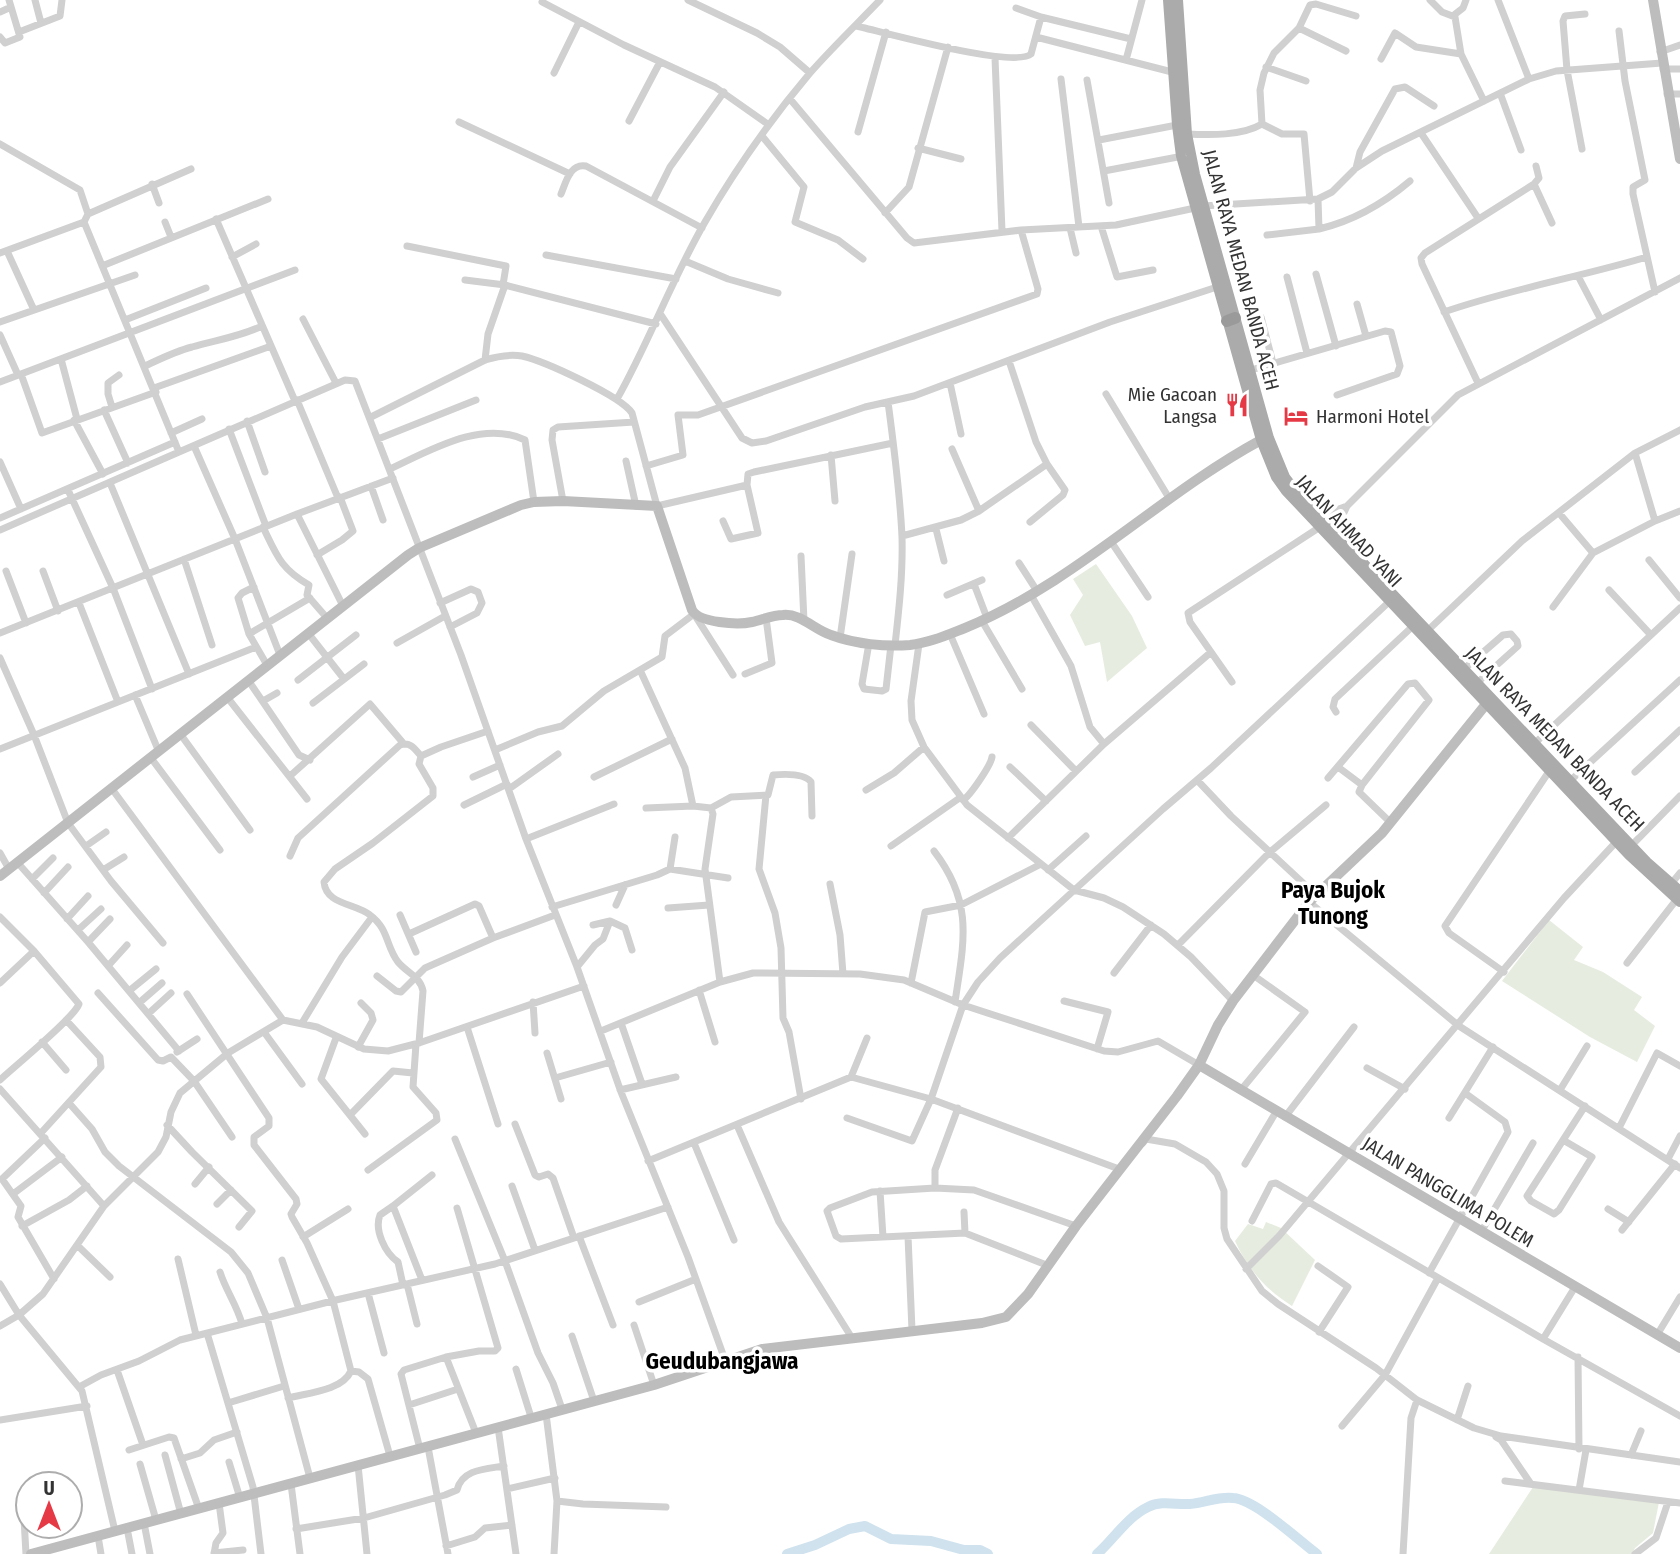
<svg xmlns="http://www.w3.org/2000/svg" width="1680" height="1554" font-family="'Fira Sans Condensed',sans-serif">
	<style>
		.green { fill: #e6ecdf }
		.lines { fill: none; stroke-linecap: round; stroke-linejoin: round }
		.river { stroke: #cfe2ee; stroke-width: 10 }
		.street { stroke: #d0d0d0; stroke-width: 7 }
		.secondary { stroke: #bdbdbd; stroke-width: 10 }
		.primary { stroke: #ababab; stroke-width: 10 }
		.highway { stroke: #9a9a9a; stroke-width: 12 }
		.labels { text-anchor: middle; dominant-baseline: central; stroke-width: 7; stroke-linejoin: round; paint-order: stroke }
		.street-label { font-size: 19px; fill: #333; stroke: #fff }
		.poi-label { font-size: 19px; fill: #333; stroke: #fff; text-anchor: end }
		.quarter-label { font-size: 23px; font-weight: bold; fill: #000; stroke: #fff }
	</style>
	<rect width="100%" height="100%" fill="#fff"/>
	<path class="green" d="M1096,564L1132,616L1147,648L1107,682L1100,642L1085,646L1070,615L1083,595L1073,579Z
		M1549,920L1583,947L1574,960L1603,972L1642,997L1634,1010L1655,1026L1637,1062L1590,1037L1502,981Z
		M1266,1222L1281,1228L1315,1260L1292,1306C1266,1290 1248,1269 1235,1241L1248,1224L1263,1229Z
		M1533,1487L1659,1502L1653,1533L1635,1548L1632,1554H1489Z"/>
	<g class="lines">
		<path class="river" d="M787,1554L815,1545L849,1529L865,1526L891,1539L931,1541L964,1550H980L988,1554
			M1097,1554C1114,1539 1127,1517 1148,1507C1162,1500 1176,1505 1190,1504C1204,1503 1219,1496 1233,1498C1255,1499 1298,1540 1317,1554"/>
		<path class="street" d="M35,0L41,23
			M688,0L757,33L780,47L810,73
			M1430,0L1442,12L1455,17L1461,54L1484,101
			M1498,0L1529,79
			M542,2L624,45L715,87L769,125
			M1016,8L1041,17L1131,39
			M0,12L11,7
			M1454,15L1463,8L1466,0
			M856,26C884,32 1014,69 1031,54L1041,17
			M1299,28L1346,51
			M1619,31L1625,81L1645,180L1633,187V194L1655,292
			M19,32L60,16L62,0
			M0,37L5,43L20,37L9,0
			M1036,37L1172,72
			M1660,52L1680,45
			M995,58L1002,231
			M1381,59L1395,33L1416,47L1461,54
			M1126,60L1142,0
			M1266,67L1306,81
			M1663,69H1680
			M554,73L579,22
			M1061,79L1079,227
			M1087,80L1109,203
			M1500,93L1521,150
			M1667,94H1680
			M790,99L907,238L914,243L1021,230L1116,225L1195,208
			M629,121L660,62
			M459,122L570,174
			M1262,124L1260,90L1264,73L1274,53L1299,28L1310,5L1316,4L1356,16
			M1262,124L1282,134H1304L1310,201
			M858,132L886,32
			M1421,133L1478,218
			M1187,134C1210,135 1242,136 1262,124
			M762,136L804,187L795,222L838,240L863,259
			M1099,140L1177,125
			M0,144L80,190L88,214
			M918,148L961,159
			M1582,149L1567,70L1563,21L1565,16L1585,14
			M1356,168L1360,152L1395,89L1405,87L1434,106
			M1104,171L1183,156
			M152,184L159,203
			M1534,184L1552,223
			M561,194C566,182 570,163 586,166L702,228
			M653,201L670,167L724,92
			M1203,206L1318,199L1332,192L1356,168L1382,151L1529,79L1556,71L1662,63
			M885,213L909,187L948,47
			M216,219L295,401
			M84,222L88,214L191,169
			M165,222L171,237
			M1101,226L1117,277L1153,270
			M1070,228L1076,253
			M1319,229C1353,221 1384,203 1410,181
			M1267,235L1319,229L1318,199
			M407,246L506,266L503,285
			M7,251L34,310
			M0,253L84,222L179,452L345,380L355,381L461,655L526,839L577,967L621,1092L688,1257L725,1360
			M546,255L676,279
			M232,257L256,244
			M685,261L728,279L778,293
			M102,266L268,199
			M1316,274L1336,346
			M1578,276L1601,320
			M1287,277L1307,353
			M465,280L505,285L656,324
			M1357,304L1366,336
			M1444,312C1510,289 1580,277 1647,257
			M661,315L742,438L752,443L766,441L865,407L914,396L1110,322L1217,287
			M1261,317L1273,363
			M303,319L336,383
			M125,320L206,288
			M0,322L135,275
			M0,335L18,375
			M61,359L77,419
			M485,360L488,334L505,285
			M1009,361L1036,442L1047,464L1065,490L1063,495L1030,522
			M145,366C160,359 176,351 192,347C216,340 239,337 262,326
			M1251,370L1385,331L1391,332L1400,366L1397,374L1337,395
			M21,374L42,433L156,392
			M0,382L295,270
			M950,383L961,434
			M1478,383L1422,264L1421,258L1425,253L1534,184L1539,178L1536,166
			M154,388L271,346
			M1106,394L1169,498
			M617,399C649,342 672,279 705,222C735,170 771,119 810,73C832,48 857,24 880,0
			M297,400L338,498
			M888,402C894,447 900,492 902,537C903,573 899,609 895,645
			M112,407L108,394V383L119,375
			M104,410L128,463
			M371,417L485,360C498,356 509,354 522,356C544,361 621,396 632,413L657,506L747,485L748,474L754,472L893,443
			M74,420L103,474
			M247,421L265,472
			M229,429L266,526
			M171,433L202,419
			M378,439L476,400
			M194,446L235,539L280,655
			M952,449L979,511
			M1635,453L1655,521L1680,511
			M831,455L835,501
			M626,461L636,506
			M0,462L21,509
			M646,466L683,455L678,415H698L1037,294L1038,289L1021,230
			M390,469C429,451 482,419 525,440L534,502
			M110,483L189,674
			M371,486L383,520
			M68,490L113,588L152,689
			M563,501L552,440L553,430L558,427L634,422
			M297,514L343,606
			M1320,516L1347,506
			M0,518L175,442
			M723,521L731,539L758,533L747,485
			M263,527C277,556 281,569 309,585L307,595L327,618
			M936,529L944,561
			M0,530L179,452
			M1335,532L1347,506L1458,395L1680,278
			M902,536L961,520L979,511L1047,464
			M1112,543L1148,597
			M1593,553L1655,521
			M317,555L342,540L353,531L340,497
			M801,556L804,621
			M184,559L212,645
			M1649,560L1680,598
			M1019,563L1037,591
			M6,571L26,623
			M43,571L58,611
			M974,584L987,618
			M254,587L242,593L238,598L249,634L310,598
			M1609,590L1650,634
			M947,595L982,580
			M1031,595L1071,666L1090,727L1104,744
			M79,603L118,702
			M440,603L471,589L478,592L482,603L477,613L450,627
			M1553,607L1593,553L1559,513
			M696,617L733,675
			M982,621L1022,689
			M0,633L297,514L393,478
			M308,633L344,679
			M249,634L267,665
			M950,634L984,714
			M1424,634L1522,541L1635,453L1680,430
			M840,638L852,554
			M397,643L445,616
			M869,643L862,684L864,689L882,691L886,689L891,645
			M919,644L911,701L912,720L924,747L967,805L1074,890L1104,898L1123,907L1164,934L1191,957L1233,1001
			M0,658L34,735L68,823L111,881L163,943
			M1464,669L1503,635L1511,634L1517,641L1518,646L1478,682
			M640,670L685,768L693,806L711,808L731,797L768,795L773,775C784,774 804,773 811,782L812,816
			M745,674L772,663L766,618
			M248,680L299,755L310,760
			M298,680L356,635
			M1232,682L1190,622L1188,613L1320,527
			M135,695L159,752
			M227,697L307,799
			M263,701L277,693
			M313,703L364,664
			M1336,712L1333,707L1335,699L1413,626
			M1031,725L1076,771
			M181,735L250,830
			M1535,743L1680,608
			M0,749L256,647
			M495,750L538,732L562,726L604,691L662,657L665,636L694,614
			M151,758L220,850
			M1010,767L1046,801
			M1338,767L1362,785
			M1635,772L1680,730
			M290,776L370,704L404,744
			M473,777L500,765
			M594,777L672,739
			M1328,778L1408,684L1415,683L1429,700L1362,785L1359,792L1391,823
			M1197,780L1231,816L1316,895
			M1571,780L1680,680
			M112,789L283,1020L317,1027L364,1049L388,1051L419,1043L584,986
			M509,789L558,754
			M866,790L894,773L924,747
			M766,795L759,869L775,913L781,948L783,1018L789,1032L801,1099
			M963,800C970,796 991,765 992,757
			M464,805L507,784
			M646,808L693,806
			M711,808L713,814L705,869L720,982
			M1008,838L1104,744L1210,653
			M526,839L614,804
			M1632,845L1680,796
			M86,846L106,832
			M891,846L961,797
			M934,851C974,903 964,941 955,1002
			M0,853L9,869
			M290,856L298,838L400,745C410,741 415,749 421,756
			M17,862L88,942L179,1051
			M670,869L675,837
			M103,870L124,857
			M1048,870L1086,836
			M32,879L53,858
			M830,884L840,935L843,974
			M1671,884L1680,873
			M44,893L68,867
			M1309,902L1459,1026L1680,1168
			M616,905L625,885
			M552,907L657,875L670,869L728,878
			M668,908L709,905
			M400,915L416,952
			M0,917L34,951L79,1004C74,1018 15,1066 0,1080
			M67,919L88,896
			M593,925L610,921L625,928L632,950
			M78,930L101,909
			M409,934L475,904L479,906L493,938
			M88,942L110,919
			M1178,945L1270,852L1326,805
			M1627,963L1677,899
			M108,966L127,945
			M577,967L595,945L603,939L610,921
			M1504,972L1449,933L1445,926L1550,770
			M1114,973L1151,925
			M377,976L396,991L401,992L425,968L493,938L555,915
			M0,983L34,951
			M911,983L925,912L961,905L1041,864
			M699,990L715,1042
			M129,991L156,969
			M98,993L158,1060L163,1061L171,1057L194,1081L232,1137
			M187,994L269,1118V1126L254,1137V1145L296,1199L297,1204L291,1214L292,1217L307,1243L333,1301L351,1371C342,1391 307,1393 288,1398
			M1064,1001L1108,1012L1097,1049
			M533,1002L535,1033
			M139,1003L162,983
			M148,1014L171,993
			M302,1023L342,957L372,917
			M621,1023L642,1084
			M467,1027L498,1124
			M601,1031L720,982L753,973L860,974L904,980L963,1005L1104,1051L1118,1052L1158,1041L1199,1065
			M264,1032L302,1084
			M336,1038L321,1079L365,1134
			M42,1042L66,1070
			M419,1043L423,991C420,976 407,973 398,962C386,947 389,929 370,915C355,903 326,905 324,882L335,869L373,843L433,796V788L419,764L421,756L441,747L488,731
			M358,1047L373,1020L371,1013L361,1003
			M177,1052L197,1039
			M547,1053L561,1099
			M1367,1068L1405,1089
			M851,1077L867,1038
			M555,1078L611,1062
			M0,1089L104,1206
			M620,1090L676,1077
			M1241,1090L1305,1012L1253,975
			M1560,1090L1587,1046
			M69,1103L92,1129L105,1152L119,1166L231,1252L248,1273L267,1318L310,1478
			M350,1115L393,1071L413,1073
			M1285,1117L1354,1027
			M1449,1118L1493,1047
			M515,1124L535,1175L539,1177L548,1174L553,1178L574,1238
			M167,1125L192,1152L252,1211L239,1227
			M737,1125L779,1222L852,1338
			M1619,1128L1657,1053L1680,1066
			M40,1134L101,1067L100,1057L66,1020
			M45,1138L2,1179L21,1206L18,1217L54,1279
			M455,1139L505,1261L538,1353L553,1383L562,1409
			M1563,1140L1592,1157L1559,1210L1554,1214L1531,1201L1527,1196L1585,1106
			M694,1143L734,1240
			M1143,1143L1146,1139L1175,1144L1206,1162L1217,1174L1224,1191V1228L1227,1239L1262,1291L1278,1304L1376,1368L1417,1400L1474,1428L1501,1436L1680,1462
			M1668,1159L1680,1136
			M648,1161L851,1077L931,1099L912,1141L847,1118
			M1245,1164L1276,1112
			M1119,1169L931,1099L963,1005L978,982L1000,958L1163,809L1211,768L1390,601
			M368,1170L437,1120L436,1113L413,1087L416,1044
			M195,1184L209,1167
			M512,1186L535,1250
			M935,1188V1170L958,1108
			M880,1191L883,1237
			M13,1194L62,1157
			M217,1204L231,1190
			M393,1206L380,1215C374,1230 385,1253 398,1262L403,1285
			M457,1208L498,1348L495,1351H479L446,1357L476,1433
			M1608,1209L1629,1222
			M964,1212L965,1233
			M1252,1221L1271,1184L1276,1183L1543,1339L1680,1416
			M22,1226L69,1200L87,1186
			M1622,1230L1675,1164
			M1481,1232L1533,1143
			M579,1236L613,1325
			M908,1236L912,1330
			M303,1237L348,1209
			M77,1245L110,1277
			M178,1259L196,1335
			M282,1260L299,1309
			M1049,1266L965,1233L841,1239L836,1236L827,1211L830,1208L872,1192L935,1188L974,1190L1076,1226
			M1318,1266L1348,1287L1319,1332
			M1246,1269L1279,1236L1564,898L1617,841
			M220,1272C226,1291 237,1305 242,1324
			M1429,1273L1508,1132L1505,1122L1465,1093
			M422,1280L393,1206L432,1175
			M0,1284L19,1315L0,1326
			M407,1284L417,1324
			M368,1293L384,1353
			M639,1302L696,1279
			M634,1325L654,1385
			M207,1333L253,1487L261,1554
			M1657,1335L1680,1297
			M572,1336L594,1401
			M1543,1339L1575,1287
			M1578,1357L1579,1449
			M516,1369L531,1417
			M117,1370L143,1445
			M351,1371L359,1372L368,1379L390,1456
			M79,1387L101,1375L139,1361L180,1340L336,1300L495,1264L668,1207
			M228,1403L284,1386
			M409,1405L458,1389
			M546,1414L557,1501L554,1554
			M0,1420L87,1406
			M1457,1420L1468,1386
			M1342,1426L1385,1375L1438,1278
			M498,1427L516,1554
			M1496,1437L1501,1440L1531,1484
			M428,1447L448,1554
			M420,1449L401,1374L404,1370L446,1357
			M129,1450L169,1437L174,1438L199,1509
			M165,1455L181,1514
			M1631,1455L1641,1431
			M181,1459L200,1453L214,1440L237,1432
			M229,1462L240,1498
			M140,1464L156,1520
			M358,1465L367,1554
			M1505,1481L1680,1503
			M291,1484L300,1554
			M507,1489L555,1478
			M1579,1490L1586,1450
			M23,1501L26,1554
			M557,1501L583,1504L666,1507
			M144,1523L150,1554
			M127,1528L132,1554
			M296,1529L364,1518L445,1495L457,1490C462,1469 486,1469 504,1466
			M115,1531L82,1391L19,1315L43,1294L104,1206L158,1152L166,1137L171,1112L180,1093L228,1053L283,1020
			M98,1536L101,1554
			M446,1546L475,1537L485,1528L512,1525
			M214,1553L243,1550
			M214,1554L216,1543L223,1533L219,1503
			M1403,1554L1411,1418L1417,1400
			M1635,1554L1656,1538L1668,1502"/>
		<path class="secondary" d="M1653,0L1680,159
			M0,876L408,555L419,548L521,505L534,502L563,501L657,506L692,610C699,623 738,625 752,622C762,620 772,615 783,615C800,613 815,630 831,635C855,644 885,647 910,645C929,643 947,635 965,628C1075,583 1158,496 1261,440
			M1199,1065L1680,1348
			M31,1554L654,1385L762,1349L982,1323L1006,1317L1028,1294L1076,1226L1177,1096L1199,1065L1218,1025L1233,1001L1309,902L1382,833L1487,703"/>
		<path class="primary" d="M1168,0L1177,125L1181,156L1261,440L1276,477L1286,491L1629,855L1680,902
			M1178,0L1187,134L1195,174L1269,438L1285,477L1298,494L1647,862L1680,891"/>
		<path class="highway" d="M1227,321L1235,318"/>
	</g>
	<defs>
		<g id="restaurant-bare" transform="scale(1.89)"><path d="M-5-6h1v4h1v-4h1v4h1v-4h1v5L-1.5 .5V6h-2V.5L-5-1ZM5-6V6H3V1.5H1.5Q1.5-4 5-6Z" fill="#e63946" stroke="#fff" stroke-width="2.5" paint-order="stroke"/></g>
		<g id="hotel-bare" transform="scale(1.89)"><path d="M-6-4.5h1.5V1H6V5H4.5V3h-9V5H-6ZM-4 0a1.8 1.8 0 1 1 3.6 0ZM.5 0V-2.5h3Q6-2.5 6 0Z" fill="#e63946" stroke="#fff" stroke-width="2.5" paint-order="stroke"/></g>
	</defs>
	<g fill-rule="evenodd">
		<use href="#restaurant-bare" x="1237" y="405"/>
		<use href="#hotel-bare" x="1296" y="416"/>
	</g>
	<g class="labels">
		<g class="street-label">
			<text transform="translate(1241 270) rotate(75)">JALAN RAYA MEDAN BANDA ACEH</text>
			<text transform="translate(1349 531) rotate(47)">JALAN AHMAD YANI</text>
			<text transform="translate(1555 739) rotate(46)">JALAN RAYA MEDAN BANDA ACEH</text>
			<text transform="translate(1448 1192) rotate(31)">JALAN PANGGLIMA POLEM</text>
		</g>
		<g class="poi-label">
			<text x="1217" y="394">Mie Gacoan<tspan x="1217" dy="22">Langsa</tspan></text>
			<text x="1316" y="416" text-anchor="start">Harmoni Hotel</text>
		</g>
		<g class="quarter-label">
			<text x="1333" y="890">Paya Bujok<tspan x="1333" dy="26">Tunong</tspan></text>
			<text x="722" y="1361">Geudubangjawa</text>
		</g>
	</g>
	<g transform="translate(49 1505)"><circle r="33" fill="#ffffff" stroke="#adadad" stroke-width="2"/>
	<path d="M0-5L12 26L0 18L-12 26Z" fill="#e63946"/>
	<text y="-10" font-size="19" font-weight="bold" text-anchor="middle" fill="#333333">U</text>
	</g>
</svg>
